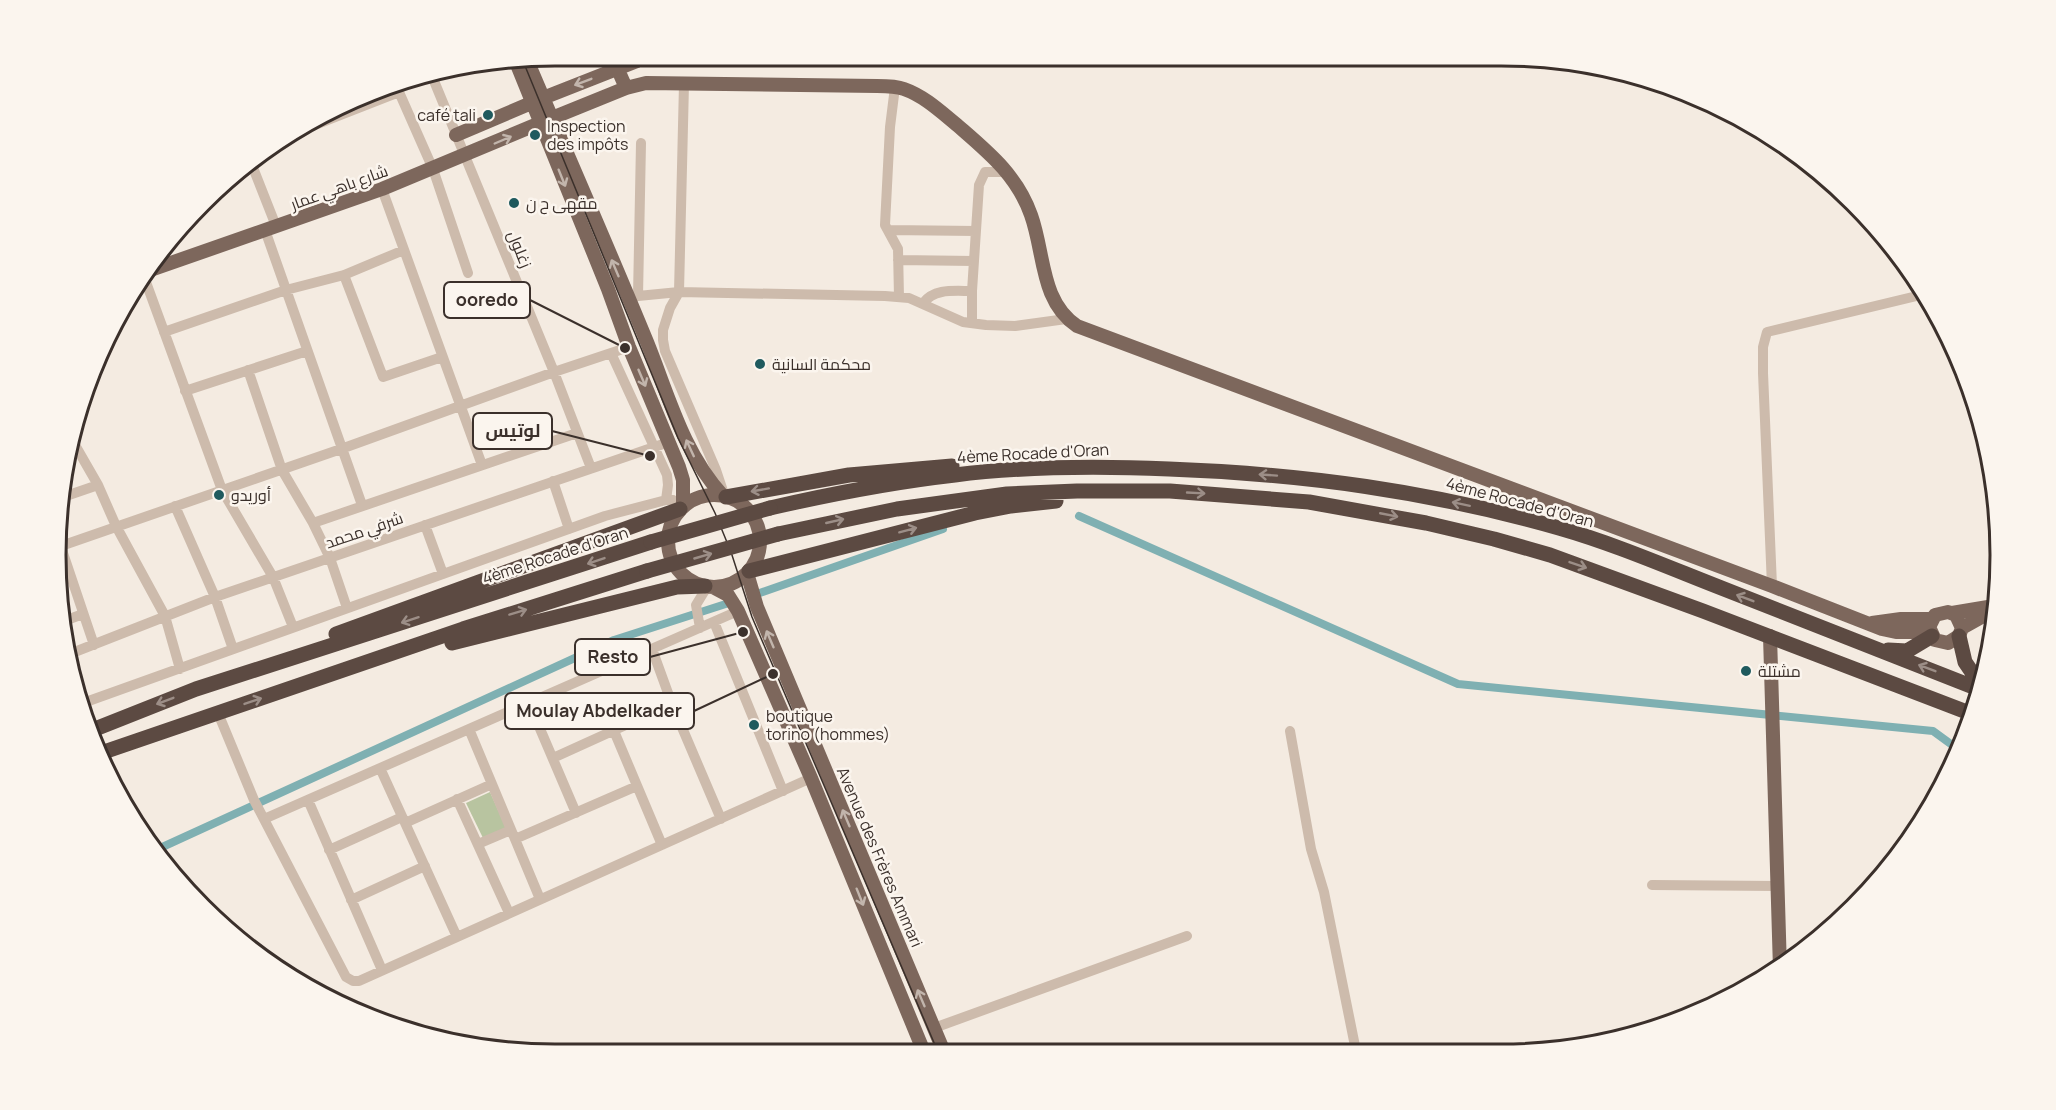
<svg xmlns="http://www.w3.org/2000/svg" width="2056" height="1110" font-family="Manrope,Cairo,sans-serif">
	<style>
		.green { fill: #b8c4a0 }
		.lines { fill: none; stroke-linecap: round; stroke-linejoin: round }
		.canal { stroke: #7fb0b2; stroke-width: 8 }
		.minor { stroke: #cdbbac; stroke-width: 10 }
		.major { stroke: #7d675c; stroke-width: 14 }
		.highway { stroke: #5c4a42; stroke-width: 15 }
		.tram { stroke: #3b302b; stroke-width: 1.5 }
		.highway-bridge { stroke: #5c4a42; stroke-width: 15 }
		.oneway { stroke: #c2b5ac }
		.oneway2 { stroke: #9c8e87 }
		.poi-dot { fill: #1f5a5e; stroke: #fbf5ee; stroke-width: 2 }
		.labels { text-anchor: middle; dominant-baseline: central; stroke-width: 5; stroke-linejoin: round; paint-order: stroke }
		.poi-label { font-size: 16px; fill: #3b302b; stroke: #fbf5ee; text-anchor: start }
		.street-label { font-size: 16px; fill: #3b302b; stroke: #fbf5ee }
		.rim { fill: none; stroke: #3b302b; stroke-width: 3 }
		.leader { fill: none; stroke: #3b302b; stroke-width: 2 }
		.callout-dot { fill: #3b302b; stroke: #fbf5ee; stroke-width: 2 }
		.callout { fill: #fbf5ee; stroke: #3b302b; stroke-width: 2 }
		.callout-label { font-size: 18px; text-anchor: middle; font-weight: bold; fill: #3b302b }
	</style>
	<rect width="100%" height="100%" fill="#f4ebe1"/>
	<path class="green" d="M490,792L506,828L483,838L466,803Z"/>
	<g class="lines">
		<path class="canal" d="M1079,516L1458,684L1933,731L1959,750
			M751,596L943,529
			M158,849L614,640L735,601"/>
		<path class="minor" d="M432,76L554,372L591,468
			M684,84L679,292L670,308L663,330V340L665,351L716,470L724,494
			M895,87L890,127L885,225L898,249L899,297
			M312,126L399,92L433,169L468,273
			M250,160L276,226
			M382,189L482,465
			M265,230L362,505
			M888,230L976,231
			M898,260L974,261
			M143,274L222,490L273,577L293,627
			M344,275L383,377L442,357
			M638,296L641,143
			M628,299L638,296L679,292L885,296L909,298L963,322L986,325L1015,326L1066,319
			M923,303C935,288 954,291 972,291
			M972,323V291L979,185L985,172H1007
			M164,332L286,290L344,275L404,250
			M611,353L667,475L668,485L666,500
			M248,370L282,470L313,523L330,558L347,608
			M185,391L307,351
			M71,438L98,485L116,526L165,616L180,669
			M553,481L569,529
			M66,496L98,485
			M175,506L215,597L233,649
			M313,523L577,433
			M425,525L443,574
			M61,546L341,449L554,372L629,347
			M61,547L94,645
			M1772,586L1763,373V347L1767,332L1925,294
			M64,621L83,614
			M714,622L783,791
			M700,628L696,605L707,587
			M652,649L672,704L721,819
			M72,653L215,597L669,442
			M83,703L605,516L666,500H673L682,508
			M529,703L576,813
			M218,713L254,800L346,977L353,981H359L811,778
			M469,729L540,899
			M614,731L662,845
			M1290,731L1311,849L1324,892L1356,1051
			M553,758L672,704
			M380,768L457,937
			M457,799L509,913
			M308,800L382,970
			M264,819L738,611
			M405,823L492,784
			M515,839L637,786
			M478,844L511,830
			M329,850L402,817
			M1652,885L1777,886
			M351,900L425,866
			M934,1028L1187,936"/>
		<path class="major" d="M612,56L626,88
			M527,60C567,154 608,247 647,342C668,394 683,453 723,496
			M516,62L608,289L629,347L679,467L683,480V506
			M456,135L543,98L637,61
			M145,272L382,189L552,118L626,88L646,83L877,86C885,86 896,86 904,89C924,96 940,111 957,125C988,152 1017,175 1031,215C1045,254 1040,301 1077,326L1772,586L1882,629L1896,632H1930
			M668 541a46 46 0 1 1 92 0a46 46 0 1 1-92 0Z
			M747,573L757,607L944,1052
			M713,587L728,595L738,611L811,778L924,1052
			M1952,613L1994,606
			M1872,623L1901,619H1932
			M1962,628L1956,615L1948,612L1935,615L1929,627L1935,640L1948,643L1959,636L1962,628L1996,609
			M1770,636L1780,969"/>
		<path class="highway" d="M726,497L849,475L952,466
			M770,508C831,494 893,482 955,475C1026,466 1097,466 1169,469C1304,474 1429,491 1559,528C1615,544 1670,568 1724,589C1810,623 1896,656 1981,690
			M778,534L897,509L1007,494L1077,491H1170L1309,502L1426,523L1494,539L1550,555L1703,611L1972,714
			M749,571L975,513L1011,506L1056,501
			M336,634L680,509
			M1959,636L1965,662L1982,687
			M452,643L677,587L705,586
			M1888,650L1907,651L1932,636
			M90,731L196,689L651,542
			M98,754L463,629L647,571"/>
		<path class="tram" d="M523,61L678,438L715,513L731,552L752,617L938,1052"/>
		<path class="highway-bridge" d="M651,542L770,508
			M647,571L778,534"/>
	</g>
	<defs><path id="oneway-shaft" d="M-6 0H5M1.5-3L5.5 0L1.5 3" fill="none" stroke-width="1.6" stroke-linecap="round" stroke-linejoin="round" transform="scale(1.5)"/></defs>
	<g class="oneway">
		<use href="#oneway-shaft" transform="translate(583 82) rotate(159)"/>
		<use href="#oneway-shaft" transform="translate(503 140) rotate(-23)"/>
		<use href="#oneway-shaft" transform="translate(562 178) rotate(68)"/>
		<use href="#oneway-shaft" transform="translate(615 268) rotate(-113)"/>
		<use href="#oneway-shaft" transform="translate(642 378) rotate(67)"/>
		<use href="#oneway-shaft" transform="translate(690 448) rotate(-115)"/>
		<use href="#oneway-shaft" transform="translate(770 639) rotate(-113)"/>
		<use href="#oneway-shaft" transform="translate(846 818) rotate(-113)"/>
		<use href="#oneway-shaft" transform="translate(860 897) rotate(68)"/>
		<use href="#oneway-shaft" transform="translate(921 998) rotate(-113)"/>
	</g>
	<g class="oneway2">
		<use href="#oneway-shaft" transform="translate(1268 475) rotate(-176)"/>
		<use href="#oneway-shaft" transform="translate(760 490) rotate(170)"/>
		<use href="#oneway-shaft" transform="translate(1196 493) rotate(3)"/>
		<use href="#oneway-shaft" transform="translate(1461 504) rotate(-168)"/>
		<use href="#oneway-shaft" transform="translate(1389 515) rotate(11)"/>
		<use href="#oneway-shaft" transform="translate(835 521) rotate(-13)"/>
		<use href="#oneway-shaft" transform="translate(908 530) rotate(-15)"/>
		<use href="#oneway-shaft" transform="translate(703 556) rotate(-16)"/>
		<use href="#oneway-shaft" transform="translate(596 561) rotate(161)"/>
		<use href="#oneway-shaft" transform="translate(1578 565) rotate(19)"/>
		<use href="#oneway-shaft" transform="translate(1745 598) rotate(-159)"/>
		<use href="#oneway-shaft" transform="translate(518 612) rotate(-17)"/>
		<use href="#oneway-shaft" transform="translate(410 620) rotate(162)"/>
		<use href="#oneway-shaft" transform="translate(1927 668) rotate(-159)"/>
		<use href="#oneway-shaft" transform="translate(165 701) rotate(159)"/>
		<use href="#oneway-shaft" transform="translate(253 701) rotate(-19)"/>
	</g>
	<g class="poi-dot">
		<circle cx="488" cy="115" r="6"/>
		<circle cx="535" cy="135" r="6"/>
		<circle cx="514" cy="203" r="6"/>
		<circle cx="760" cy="364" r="6"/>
		<circle cx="219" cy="495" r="6"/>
		<circle cx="1746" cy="671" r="6"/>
		<circle cx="754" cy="725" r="6"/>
	</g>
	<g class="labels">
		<g class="poi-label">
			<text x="476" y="115" text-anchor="end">café tali</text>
			<text x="547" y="126">Inspection<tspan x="547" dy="18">des impôts</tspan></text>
			<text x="526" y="203">مقهى ح ن</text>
			<text x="772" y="364">محكمة السانية</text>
			<text x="231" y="495">أوريدو</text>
			<text x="1758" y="671">مشتلة</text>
			<text x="766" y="716">boutique<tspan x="766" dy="18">torino (hommes)</tspan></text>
		</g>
		<g class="street-label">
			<text transform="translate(339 187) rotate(-20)">شارع باهي عمار</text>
			<text transform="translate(520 249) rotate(68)">زغلول</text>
			<text transform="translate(1033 453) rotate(-3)">4ème Rocade d'Oran</text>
			<text transform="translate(1520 502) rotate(15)">4ème Rocade d'Oran</text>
			<text transform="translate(364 530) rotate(-19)">شرفي محمد</text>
			<text transform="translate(555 555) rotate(-18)">4ème Rocade d'Oran</text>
			<text transform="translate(880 857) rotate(67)">Avenue des Frères Ammari</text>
		</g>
	</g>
	<path d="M0 0H2056V1110H0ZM555 66H1501A489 489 0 0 1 1990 555V555A489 489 0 0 1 1501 1044H555A489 489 0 0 1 66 555V555A489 489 0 0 1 555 66Z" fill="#fbf5ee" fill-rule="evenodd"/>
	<path class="rim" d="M555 66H1501A489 489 0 0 1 1990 555V555A489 489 0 0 1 1501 1044H555A489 489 0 0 1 66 555V555A489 489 0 0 1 555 66Z"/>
	<path class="leader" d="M625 348L530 300M650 456L552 431M743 632L650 657M773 674L694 711"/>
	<g class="callout-dot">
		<circle cx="625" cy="348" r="6"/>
		<circle cx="650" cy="456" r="6"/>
		<circle cx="743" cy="632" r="6"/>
		<circle cx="773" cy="674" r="6"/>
	</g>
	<g class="callout">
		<rect x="444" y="282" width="86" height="36" rx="6"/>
		<rect x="473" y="413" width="79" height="36" rx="6"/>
		<rect x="575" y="639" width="75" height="36" rx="6"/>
		<rect x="505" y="693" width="189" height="36" rx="6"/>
	</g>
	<g class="callout-label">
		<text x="487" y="306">ooredo</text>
		<text x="513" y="437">لوتيس</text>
		<text x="613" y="663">Resto</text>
		<text x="599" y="717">Moulay Abdelkader</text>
	</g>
</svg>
